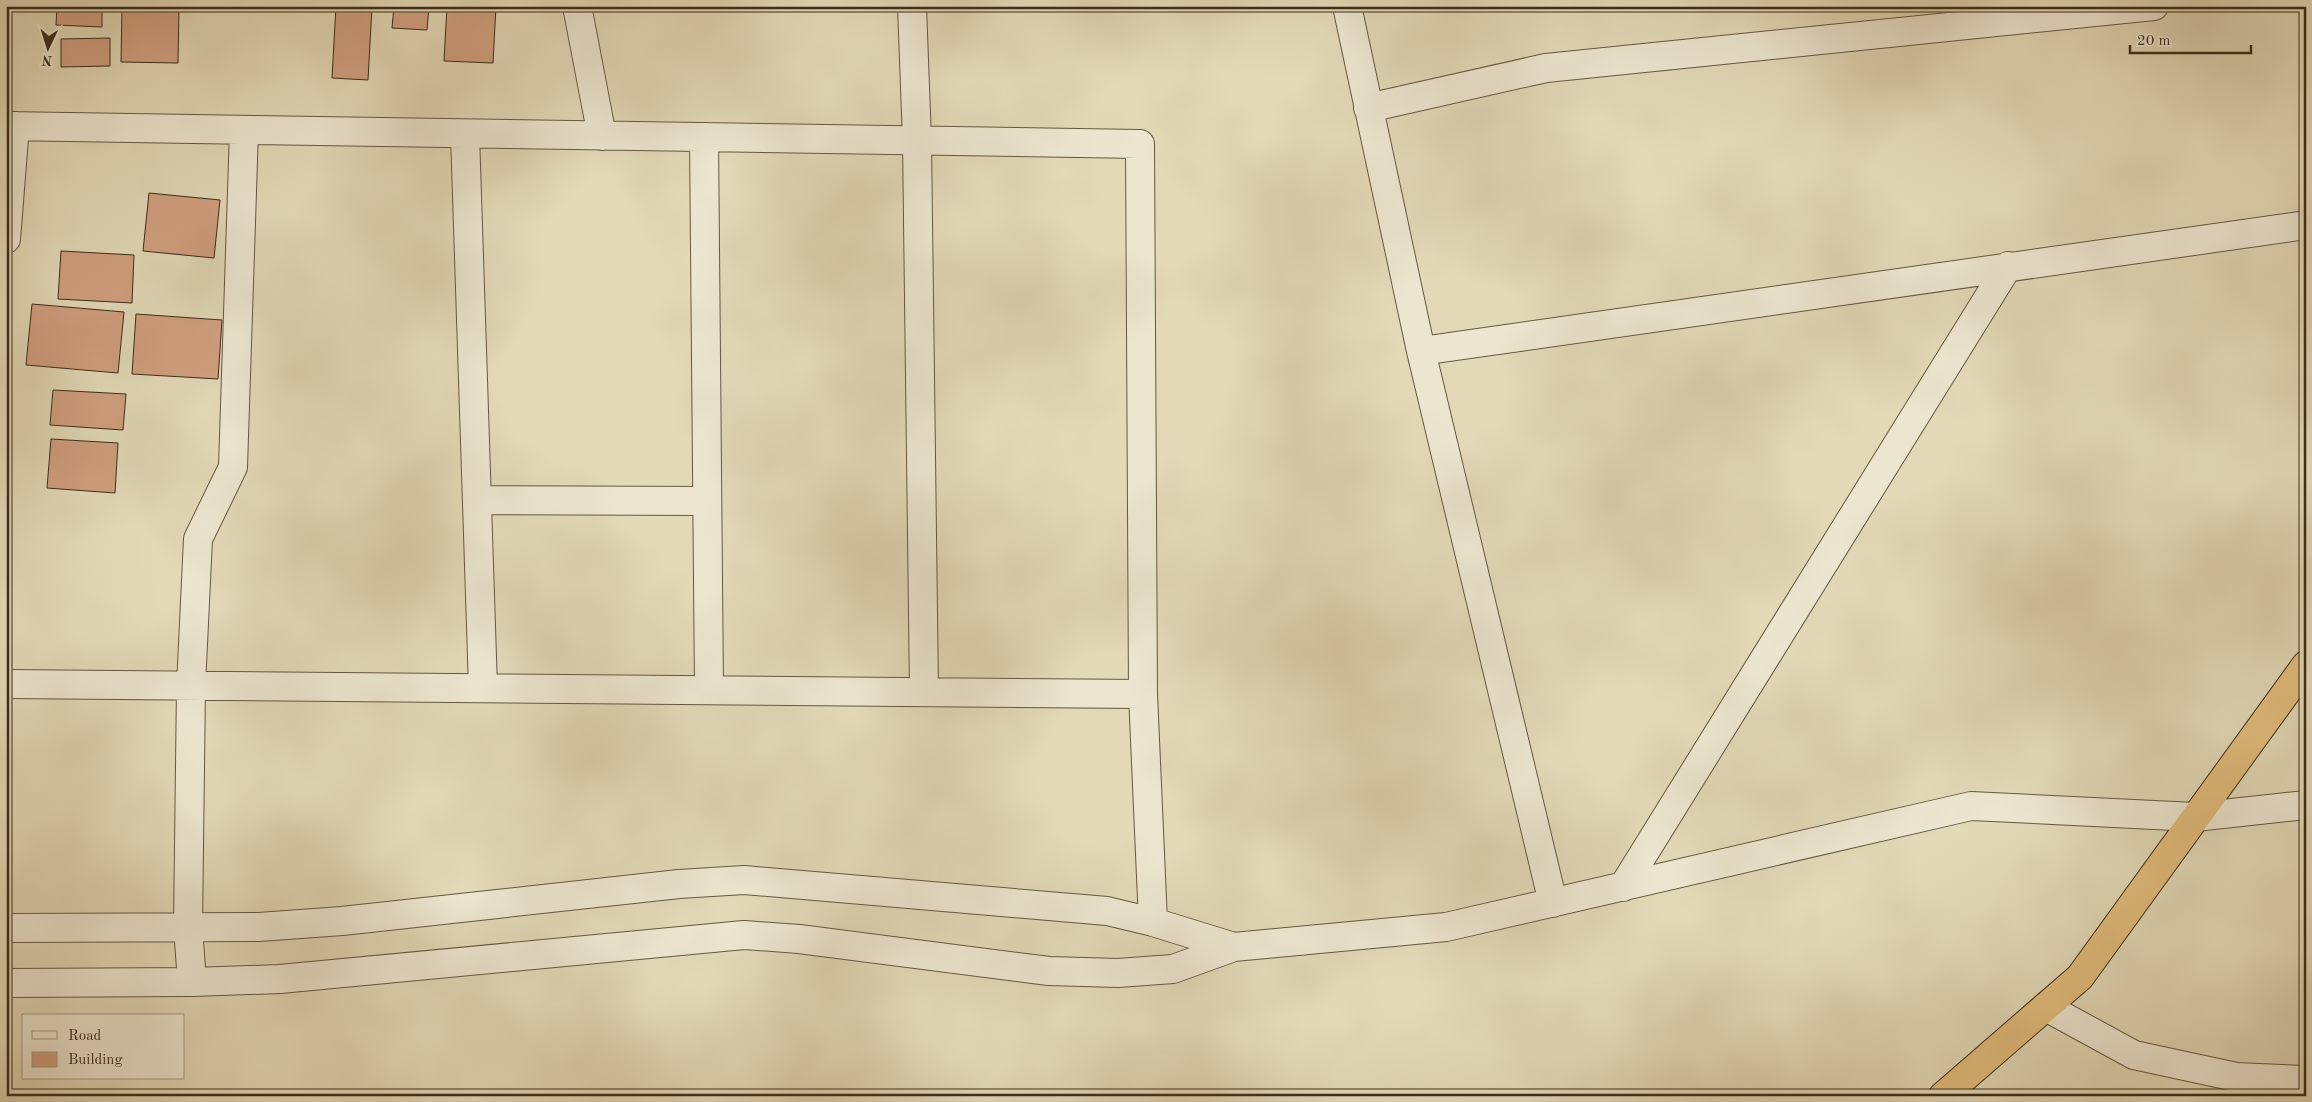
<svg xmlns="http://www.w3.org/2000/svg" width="2312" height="1102" font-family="'Old Standard TT',serif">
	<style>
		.building { fill: #d1a080; stroke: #3b2d1b }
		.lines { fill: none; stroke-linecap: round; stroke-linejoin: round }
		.minor-casing { stroke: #655842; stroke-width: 30 }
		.trunk-casing { stroke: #3b2d1b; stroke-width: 30 }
		.minor { stroke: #ece6d0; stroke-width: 28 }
		.trunk { stroke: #e1bc7c; stroke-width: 28 }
	</style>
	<rect width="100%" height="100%" fill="#e2d9b7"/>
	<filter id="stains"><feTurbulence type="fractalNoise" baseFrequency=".004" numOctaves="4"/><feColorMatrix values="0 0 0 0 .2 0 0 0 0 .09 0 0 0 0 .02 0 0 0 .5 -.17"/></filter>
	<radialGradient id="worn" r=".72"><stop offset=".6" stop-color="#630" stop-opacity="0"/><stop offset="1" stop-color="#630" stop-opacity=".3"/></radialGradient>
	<path class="building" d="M57,6H102V27L56,25Z
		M122,6H179L178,63L121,62Z
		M336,6H372L368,80L332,78Z
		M394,6H429L427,30L392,28Z
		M447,6H496L493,63L444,61Z
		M110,38V66L61,67V39Z
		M149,193L220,200L214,258L143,251Z
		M61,251L134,255L132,303L58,299Z
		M32,304L124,312L118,373L26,365Z
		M136,314L222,320L218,379L132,374Z
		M53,390L126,394L123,430L50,425Z
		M51,439L118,443L115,493L47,488Z"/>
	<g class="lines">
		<g class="minor-casing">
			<path id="minor" d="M577,6L602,136
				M912,6L917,141L924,692
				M1347,6L1421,351L1553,903
				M1368,108L1546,68L2154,6
				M6,126L1140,144L1143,694L1153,922
				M465,134L483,688
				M704,137L709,690
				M6,239L15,126
				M1421,351L2306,225
				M477,500L707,501
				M6,684L1143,694
				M1623,887L2008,266
				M6,928L259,927L342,921L679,884L744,880L1107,911L1153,922L1234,947
				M192,982L188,927L191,686L198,539L233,467L244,130
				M6,983L192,982L280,979L744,935L799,939L1049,971L1118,973L1173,969L1234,947L1446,927L1971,806L2195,817L2306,805
				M2046,1007L2134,1055L2236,1077L2306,1080"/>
		</g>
		<g class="trunk-casing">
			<path id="trunk" d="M1943,1096L2080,977L2306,665"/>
		</g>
		<use href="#minor" class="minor"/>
		<use href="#trunk" class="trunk"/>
	</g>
	<rect width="2312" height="1102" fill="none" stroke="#e2d9b7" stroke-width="25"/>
	<rect x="8" y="8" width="2297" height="1087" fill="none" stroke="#3b2d1b" stroke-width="2.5"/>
	<rect x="12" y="12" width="2287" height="1077" fill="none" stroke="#3b2d1b"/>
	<rect x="22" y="1014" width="162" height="65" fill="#ece6d0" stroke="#a59c88"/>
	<rect x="32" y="1031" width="25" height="8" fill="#ece6d0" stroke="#a59c88"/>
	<text x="68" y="1040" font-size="15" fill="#3b2d1b">Road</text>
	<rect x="32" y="1052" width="25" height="15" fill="#d1a080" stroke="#a59c88"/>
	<text x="68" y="1064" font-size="15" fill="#3b2d1b">Building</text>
	<g transform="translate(48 48) rotate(184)" stroke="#ece6d0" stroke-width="4" paint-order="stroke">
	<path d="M0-4L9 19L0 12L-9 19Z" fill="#3b2d1b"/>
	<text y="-8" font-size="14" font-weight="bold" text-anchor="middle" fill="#3b2d1b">N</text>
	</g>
	<path d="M2130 45v8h121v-8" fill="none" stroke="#3b2d1b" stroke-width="2.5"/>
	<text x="2137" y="45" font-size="15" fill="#3b2d1b" stroke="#ece6d0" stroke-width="4" paint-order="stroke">20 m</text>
	<rect width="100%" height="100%" filter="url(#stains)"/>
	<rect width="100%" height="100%" fill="url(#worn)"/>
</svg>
